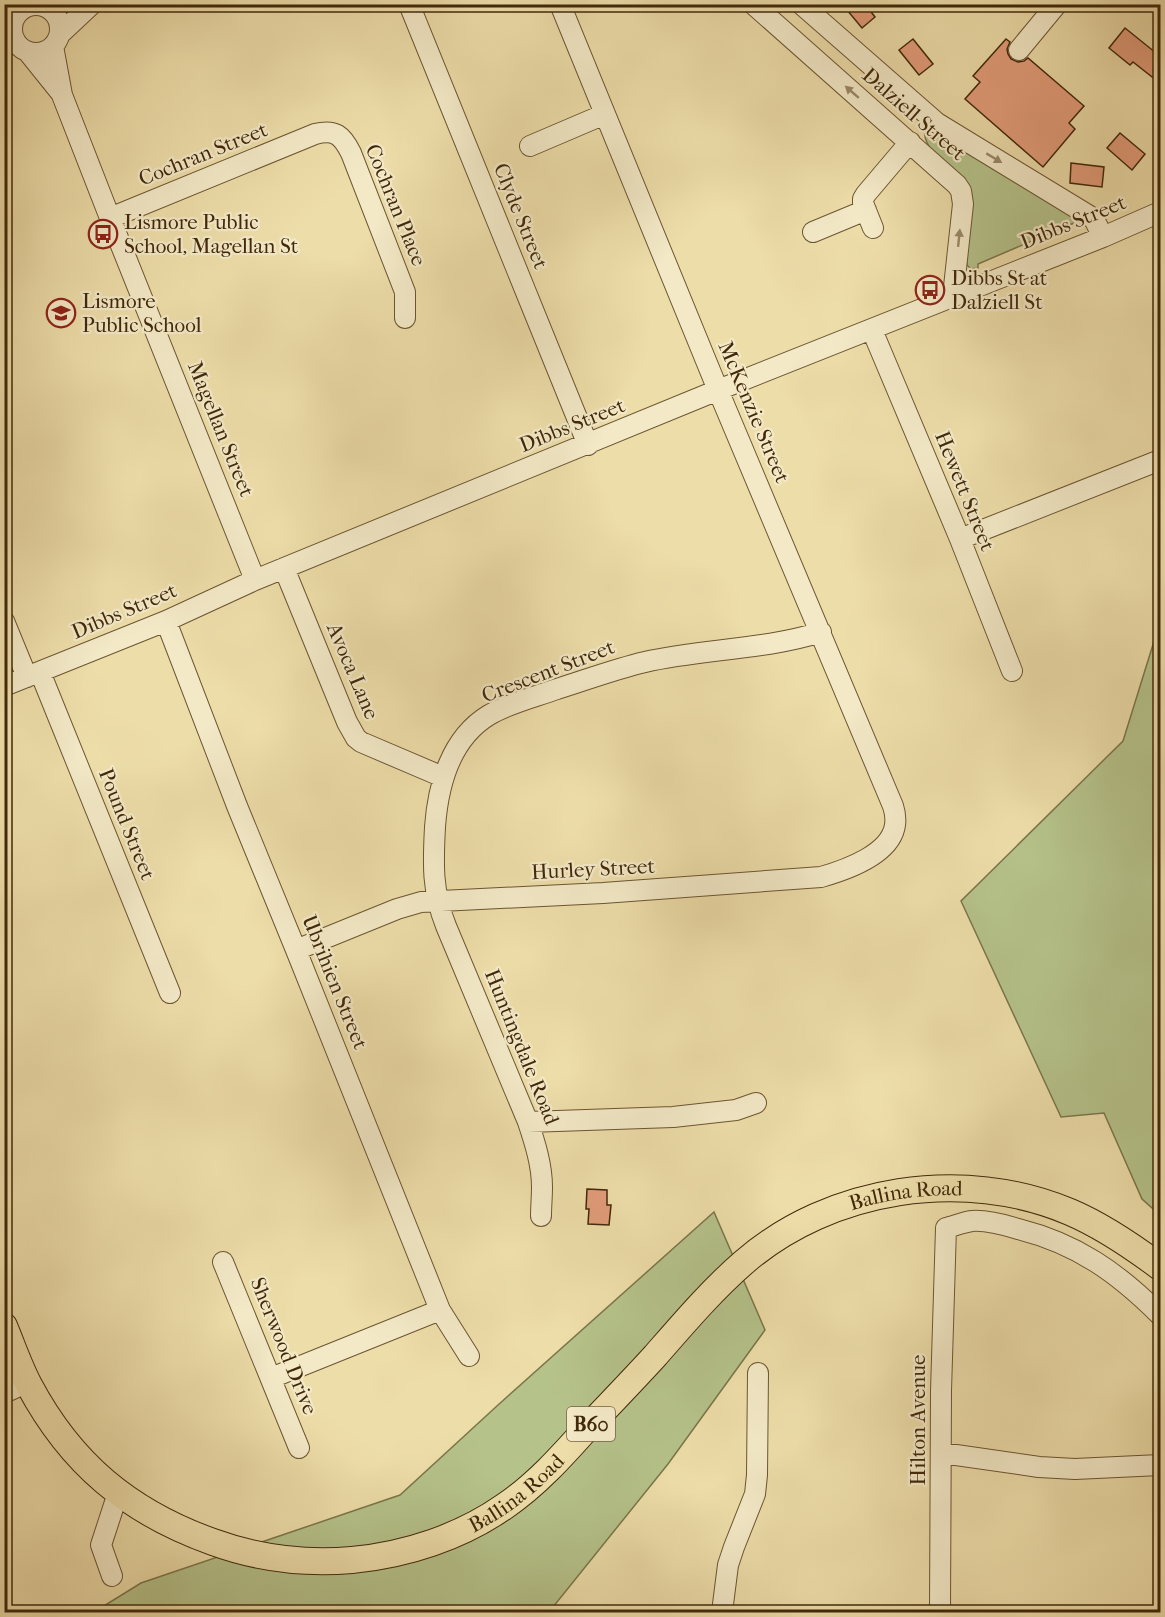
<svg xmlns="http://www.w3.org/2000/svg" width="1165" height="1617" font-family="'IM FELL French Canon',serif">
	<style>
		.green { fill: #b5c28a; stroke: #7b754a; stroke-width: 1.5 }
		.building { fill: #e29c79; stroke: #41280b; stroke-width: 1.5 }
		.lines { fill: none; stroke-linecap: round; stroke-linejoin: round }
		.minor-casing { stroke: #6c5532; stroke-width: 22 }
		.major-casing { stroke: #41280b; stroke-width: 28 }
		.minor { stroke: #f3e9c7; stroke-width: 20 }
		.major { stroke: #eddda9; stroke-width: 26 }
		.oneway { fill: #9a8869 }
		.labels { text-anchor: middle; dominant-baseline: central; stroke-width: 4.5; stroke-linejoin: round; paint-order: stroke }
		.shield { fill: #f3e9c7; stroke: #766243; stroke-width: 1.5 }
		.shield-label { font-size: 20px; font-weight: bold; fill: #41280b }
		.street-label { font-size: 21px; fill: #41280b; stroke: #f3e9c7 }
		.poi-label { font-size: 21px; fill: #41280b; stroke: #f3e9c7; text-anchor: start }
	</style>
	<rect width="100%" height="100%" fill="#eddda9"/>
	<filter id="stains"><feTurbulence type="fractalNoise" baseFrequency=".00333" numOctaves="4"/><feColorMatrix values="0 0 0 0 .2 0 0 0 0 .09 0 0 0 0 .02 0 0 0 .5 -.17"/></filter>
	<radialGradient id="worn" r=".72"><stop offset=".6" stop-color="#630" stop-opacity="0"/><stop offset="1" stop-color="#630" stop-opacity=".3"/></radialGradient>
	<path class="green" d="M930,125L1081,220L978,264V268L971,269L967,265L966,257L972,201L970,192C960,181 923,148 925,134C926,132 929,127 930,125Z
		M1160,622V1215L1142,1199L1104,1113L1061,1117L961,901L1123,741Z
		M714,1212L765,1330L668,1464L549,1612H94L141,1583L400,1495L498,1405Z"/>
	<path class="building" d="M842,4H865L875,17L862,28Z
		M1125,28L1161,57V84L1133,62L1130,65L1109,48Z
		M913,39L933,64L919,75L899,50Z
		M1006,39L1010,42L1007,49L1008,54L1011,59L1018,62L1024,61L1028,58L1084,106L1069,123L1075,129L1043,167L965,99L980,82L973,76Z
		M1120,133L1145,154L1132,170L1107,148Z
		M1071,163L1104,167L1102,187L1070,183Z
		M587,1189L607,1190V1205H611L609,1225L588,1224L589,1209H586Z"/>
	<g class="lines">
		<g class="minor-casing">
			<path id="minor" d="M409,4L588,445
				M753,4L957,185L961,191L963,204L953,296
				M801,4L937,123L1088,215L1094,219L1103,237
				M12 29a24 24 0 1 1 48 0a24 24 0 1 1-48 0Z
				M60,34L92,4
				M53,46L62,95L110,218L255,580
				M1019,50L1057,4
				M28,52L61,93
				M530,146L605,114
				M110,218L315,134C335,129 342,135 351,153L405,292V318
				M873,228L863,203V199L866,194L910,142
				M813,232L866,210
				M872,330L960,539L1012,671
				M960,539L1160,460
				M284,568L347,722L356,738L361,742L443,777
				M4,621L27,677
				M166,621L237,806L296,950L440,1310L469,1356
				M40,672L170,993
				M4,686L166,621L255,580L718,390L1103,237L1160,212
				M296,950L397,909L421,902L603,893L821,877C846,870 891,854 895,825C896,818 895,812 893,806L718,390L560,4
				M528,1122L673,1117L736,1110L756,1103
				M541,1216C541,1207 542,1197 542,1187C542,1165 535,1143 528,1122L446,926C432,891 433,864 435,827C438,785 451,738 489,715C509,703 535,697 557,689C586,680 615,669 645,662C702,649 764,650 821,632
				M223,1262L299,1448
				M271,1378L440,1310
				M4,1393L28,1382
				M942,1453L1039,1467L1075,1469L1160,1465
				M112,1576L101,1545L118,1493
				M722,1612L728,1565L734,1547L755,1494L757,1475L758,1373
				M940,1612L941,1391L946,1228C954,1226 964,1222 972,1221C986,1220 1005,1225 1018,1229C1077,1244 1117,1272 1160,1315"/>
		</g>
		<g class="major-casing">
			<g id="major">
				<path id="s1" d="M4,1326C12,1345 19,1366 29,1385C71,1464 129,1512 213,1542C257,1558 305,1564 352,1560C406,1555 461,1537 505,1506C536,1485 562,1456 587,1428C610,1404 633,1380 655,1356C683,1324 711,1291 743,1263C830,1187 964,1167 1070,1212C1103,1226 1132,1246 1160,1267"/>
			</g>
		</g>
		<use href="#minor" class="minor"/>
		<use href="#major" class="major"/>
	</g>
	<defs><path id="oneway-solid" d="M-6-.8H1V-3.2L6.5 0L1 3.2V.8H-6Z" transform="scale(1.5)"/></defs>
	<g class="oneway">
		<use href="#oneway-solid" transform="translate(852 92) rotate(-139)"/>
		<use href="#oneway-solid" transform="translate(994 158) rotate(31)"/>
		<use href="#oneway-solid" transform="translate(959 238) rotate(-84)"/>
	</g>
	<defs>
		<g id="bus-ring" transform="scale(1.5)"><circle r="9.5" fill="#f3e9c7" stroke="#8f2418" stroke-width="1.5"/><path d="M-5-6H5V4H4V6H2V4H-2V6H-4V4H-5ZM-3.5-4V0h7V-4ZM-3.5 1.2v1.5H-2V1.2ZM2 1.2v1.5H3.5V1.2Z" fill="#8f2418"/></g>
		<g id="school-ring" transform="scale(1.5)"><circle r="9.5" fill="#f3e9c7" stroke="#8f2418" stroke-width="1.5"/><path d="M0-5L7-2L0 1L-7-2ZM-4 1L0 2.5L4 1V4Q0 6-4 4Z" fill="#8f2418"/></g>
	</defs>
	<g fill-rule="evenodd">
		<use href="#bus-ring" x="103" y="234"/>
		<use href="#bus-ring" x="930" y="290"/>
		<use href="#school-ring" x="61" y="313"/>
	</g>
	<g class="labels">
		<rect class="shield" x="567" y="1407" width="48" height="34" rx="4.5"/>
		<g class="shield-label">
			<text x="591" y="1424">B60</text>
		</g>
		<g class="street-label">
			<text transform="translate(914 114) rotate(41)">Dalziell Street</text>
			<text transform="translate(203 154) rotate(-22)">Cochran Street</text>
			<text transform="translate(396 205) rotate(68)">Cochran Place</text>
			<text transform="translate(521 216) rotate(68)">Clyde Street</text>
			<text transform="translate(1073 222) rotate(-22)">Dibbs Street</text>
			<text transform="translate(754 412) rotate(67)">McKenzie Street</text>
			<text transform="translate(572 425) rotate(-22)">Dibbs Street</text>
			<text transform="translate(221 429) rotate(68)">Magellan Street</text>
			<text transform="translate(965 491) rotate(68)">Hewett Street</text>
			<text transform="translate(124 611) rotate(-23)">Dibbs Street</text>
			<text transform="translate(353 671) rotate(67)">Avoca Lane</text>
			<text transform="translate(548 671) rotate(-21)">Crescent Street</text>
			<text transform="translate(127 824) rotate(68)">Pound Street</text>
			<text transform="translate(593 869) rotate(-3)">Hurley Street</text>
			<text transform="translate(335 982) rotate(68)">Ubrihien Street</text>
			<text transform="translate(522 1047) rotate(68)">Huntingdale Road</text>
			<text stroke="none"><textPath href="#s1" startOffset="1138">Ballina Road</textPath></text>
			<text transform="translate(284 1346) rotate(68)">Sherwood Drive</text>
			<text transform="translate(918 1420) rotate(-90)">Hilton Avenue</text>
			<text stroke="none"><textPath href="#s1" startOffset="634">Ballina Road</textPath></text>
		</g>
		<g class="poi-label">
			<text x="124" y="222">Lismore Public<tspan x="124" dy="24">School, Magellan St</tspan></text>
			<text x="951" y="278">Dibbs St at<tspan x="951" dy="24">Dalziell St</tspan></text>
			<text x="82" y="301">Lismore<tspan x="82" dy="24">Public School</tspan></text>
		</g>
	</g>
	<rect width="1165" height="1617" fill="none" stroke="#eddda9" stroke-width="24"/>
	<rect x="6" y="6" width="1153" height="1605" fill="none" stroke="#41280b" stroke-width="3"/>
	<rect x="12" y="12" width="1141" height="1593" fill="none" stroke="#41280b" stroke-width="1.5"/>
	<rect width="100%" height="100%" filter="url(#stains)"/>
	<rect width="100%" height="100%" fill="url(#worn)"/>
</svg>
